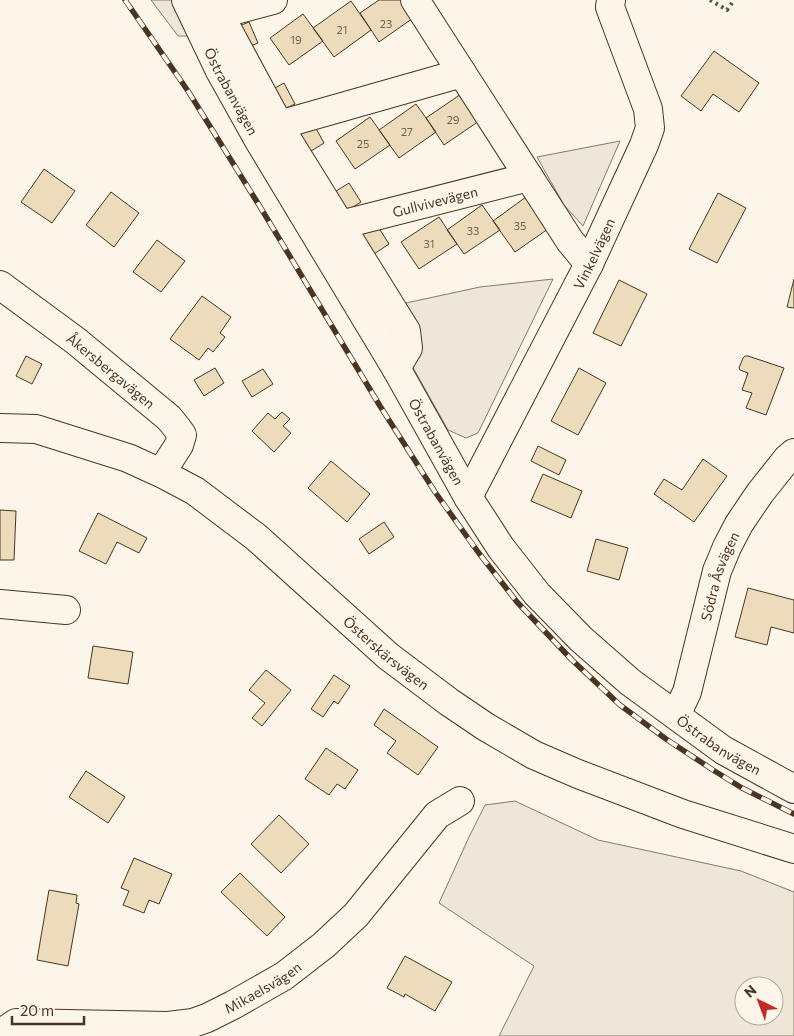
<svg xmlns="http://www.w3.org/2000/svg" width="794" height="1036" font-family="Commissioner,sans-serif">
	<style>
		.green { fill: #ede6d9; stroke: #887966; fill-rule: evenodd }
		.building { fill: #ecdcbc; stroke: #4a3520 }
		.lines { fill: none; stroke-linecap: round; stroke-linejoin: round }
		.minor-casing { stroke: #4a3520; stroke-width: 30 }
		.minor { stroke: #fbf6e9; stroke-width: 28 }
		.rail-casing { stroke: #4a3520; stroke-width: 5.5 }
		.rail { stroke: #fbf6e9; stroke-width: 4; stroke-dasharray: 11; stroke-linecap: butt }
		.hedge { stroke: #436837; stroke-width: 4; stroke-dasharray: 2.5 4; stroke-linecap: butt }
		.labels { text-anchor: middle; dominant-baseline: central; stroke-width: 4; stroke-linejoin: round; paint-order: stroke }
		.number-label { font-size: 11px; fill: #725f47 }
		.street-label { font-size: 14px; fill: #4a3520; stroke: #fbf6e9 }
	</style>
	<rect width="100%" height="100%" fill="#fbf6e9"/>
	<path class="green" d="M151,0H174L190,36H178Z
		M620,141L583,226L564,205L537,157Z
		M553,279L478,433L466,438L448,430L407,357L419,347L406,303L480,287Z
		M515,801L598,840L741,871L794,892V1036H499L534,966L439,903L469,837L485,805ZM744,986H774V1016H744Z"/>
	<path class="building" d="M379,0H404L416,16L379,42L360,13Z
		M351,1L371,30L334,57L313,28Z
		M303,14L323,41L289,65L270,38Z
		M249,22L258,43L241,50L232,29Z
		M714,51L759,83L739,112L713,94L701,111L681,96Z
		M284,83L295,104L278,112L268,92Z
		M461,94L479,121L444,145L426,118Z
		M416,104L436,132L399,158L379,130Z
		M370,117L390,145L355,169L336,141Z
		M313,123L324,143L308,153L297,133Z
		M44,169L75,191L52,223L21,202Z
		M349,183L361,202L345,212L333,193Z
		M111,192L139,213L114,247L86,225Z
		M718,193L746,208L717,263L689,249Z
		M526,197L548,229L515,252L493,221Z
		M482,205L500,230L464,254L447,230Z
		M439,217L457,244L419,269L401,242Z
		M377,225L389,244L374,254L361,235Z
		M157,240L185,261L161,292L133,272Z
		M794,279V308L787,307Z
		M619,280L647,294L621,346L593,333Z
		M202,296L231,317L220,333L225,337L213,352L208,348L199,360L170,339Z
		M26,356L42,364L32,384L16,376Z
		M745,356H748L784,368L766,415L746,408L752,393L742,390L748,373L740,370L739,368L743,358Z
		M215,368L224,383L204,396L194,380Z
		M579,368L606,383L578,435L551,421Z
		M263,369L273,384L252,397L242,381Z
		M282,412L290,419L283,426L291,433L274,452L252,431L268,413L275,419Z
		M538,446L566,460L559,475L531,461Z
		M703,459L727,476L694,522L654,494L664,479L682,490Z
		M331,461L370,494L347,522L308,488Z
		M543,474L582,491L571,518L531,501Z
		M0,510L16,511L14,560H0Z
		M98,513L147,538L139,553L117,542L106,564L79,551Z
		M384,522L394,537L369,554L359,539Z
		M596,539L628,548L619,580L587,571Z
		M748,588L794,600V633L771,627L767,645L735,637Z
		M93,646L133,652L128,684L88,678Z
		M266,670L291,690L262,726L252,718L265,703L249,690Z
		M334,675L350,686L338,704L334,701L323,717L311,709Z
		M384,709L438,747L418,775L387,753L396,741L374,725Z
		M326,748L358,770L345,789L337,784L329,795L305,779Z
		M86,771L125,797L108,823L69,797Z
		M279,815L309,844L281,873L251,844Z
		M134,858L172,874L159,904L149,900L144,913L123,905L129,891L121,888Z
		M240,873L285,917L267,936L221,892Z
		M49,890L77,895L76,903L79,904L68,966L37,960Z
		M405,956L452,982L435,1011L405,994L404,997L387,988Z"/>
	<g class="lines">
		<g class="minor-casing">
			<g id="minor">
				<path id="s1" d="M186,0L220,71L258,139L396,368L468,497L501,548L537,594L581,639L630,682L723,750L794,789"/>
				<path d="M214,0L225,25L285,136L406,331L408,348L396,368"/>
				<path d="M415,0L570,241L589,264"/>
				<path d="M220,14L273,0"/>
				<path d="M279,125L462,73"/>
				<path id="s2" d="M340,225L529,177"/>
				<path id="s3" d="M0,285L76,341L169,418L177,428L182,435L179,445L161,473"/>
				<path id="s4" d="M0,428L36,429L128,458L161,473L195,491L256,537L388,656L449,702L486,727L534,755L578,774L683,814L794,849"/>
				<path id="s5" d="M468,497L589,264L644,145L650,128L648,109L610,7L611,0"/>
				<path d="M0,604L66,610"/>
				<path id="s6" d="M676,715L687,692L717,571L727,547L739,524L760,493L787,459L794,453"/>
				<path id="s7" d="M0,1034L16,1023L168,1026L193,1023L207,1018L233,1005L284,976L324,945L356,915L437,815L460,801"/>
			</g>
		</g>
		<use href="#minor" class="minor"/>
		<g class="rail-casing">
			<path id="rail" d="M125,0L188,91L259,205L380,406L435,492L478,552L517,602L572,660L620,705L666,739L713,770L742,788L794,814"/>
		</g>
		<use href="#rail" class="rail"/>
		<path class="hedge" d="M710,0L727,10L734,0"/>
	</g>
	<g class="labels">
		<g class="number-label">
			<text x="386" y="23">23</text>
			<text x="342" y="29">21</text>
			<text x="296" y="39">19</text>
			<text x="453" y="119">29</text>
			<text x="407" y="131">27</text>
			<text x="363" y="143">25</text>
			<text x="520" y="225">35</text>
			<text x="473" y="230">33</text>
			<text x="429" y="243">31</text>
		</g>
		<g class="street-label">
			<text stroke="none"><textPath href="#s1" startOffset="102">Östrabanvägen</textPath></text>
			<text stroke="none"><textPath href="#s2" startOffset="98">Gullvivevägen</textPath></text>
			<text stroke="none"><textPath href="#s5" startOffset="274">Vinkelvägen</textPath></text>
			<text stroke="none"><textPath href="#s3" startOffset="140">Åkersbergavägen</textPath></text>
			<text stroke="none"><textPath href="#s1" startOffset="508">Östrabanvägen</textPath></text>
			<text stroke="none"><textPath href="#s6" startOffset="146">Södra Åsvägen</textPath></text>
			<text stroke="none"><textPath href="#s4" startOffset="458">Österskärsvägen</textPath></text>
			<text stroke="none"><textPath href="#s1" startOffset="928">Östrabanvägen</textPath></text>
			<text stroke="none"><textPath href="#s7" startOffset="275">Mikaelsvägen</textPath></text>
		</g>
	</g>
	<g transform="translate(759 1001) rotate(318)"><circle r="24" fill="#fbf6e9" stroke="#b4a999"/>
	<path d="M0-4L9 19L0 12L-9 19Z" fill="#c62828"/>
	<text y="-8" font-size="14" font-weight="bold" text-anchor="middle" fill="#4a3520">N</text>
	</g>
	<path d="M12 1016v8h72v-8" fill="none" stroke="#4a3520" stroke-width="2.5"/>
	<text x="20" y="1016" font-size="15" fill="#4a3520" stroke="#fbf6e9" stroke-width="4" paint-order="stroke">20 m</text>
</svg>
